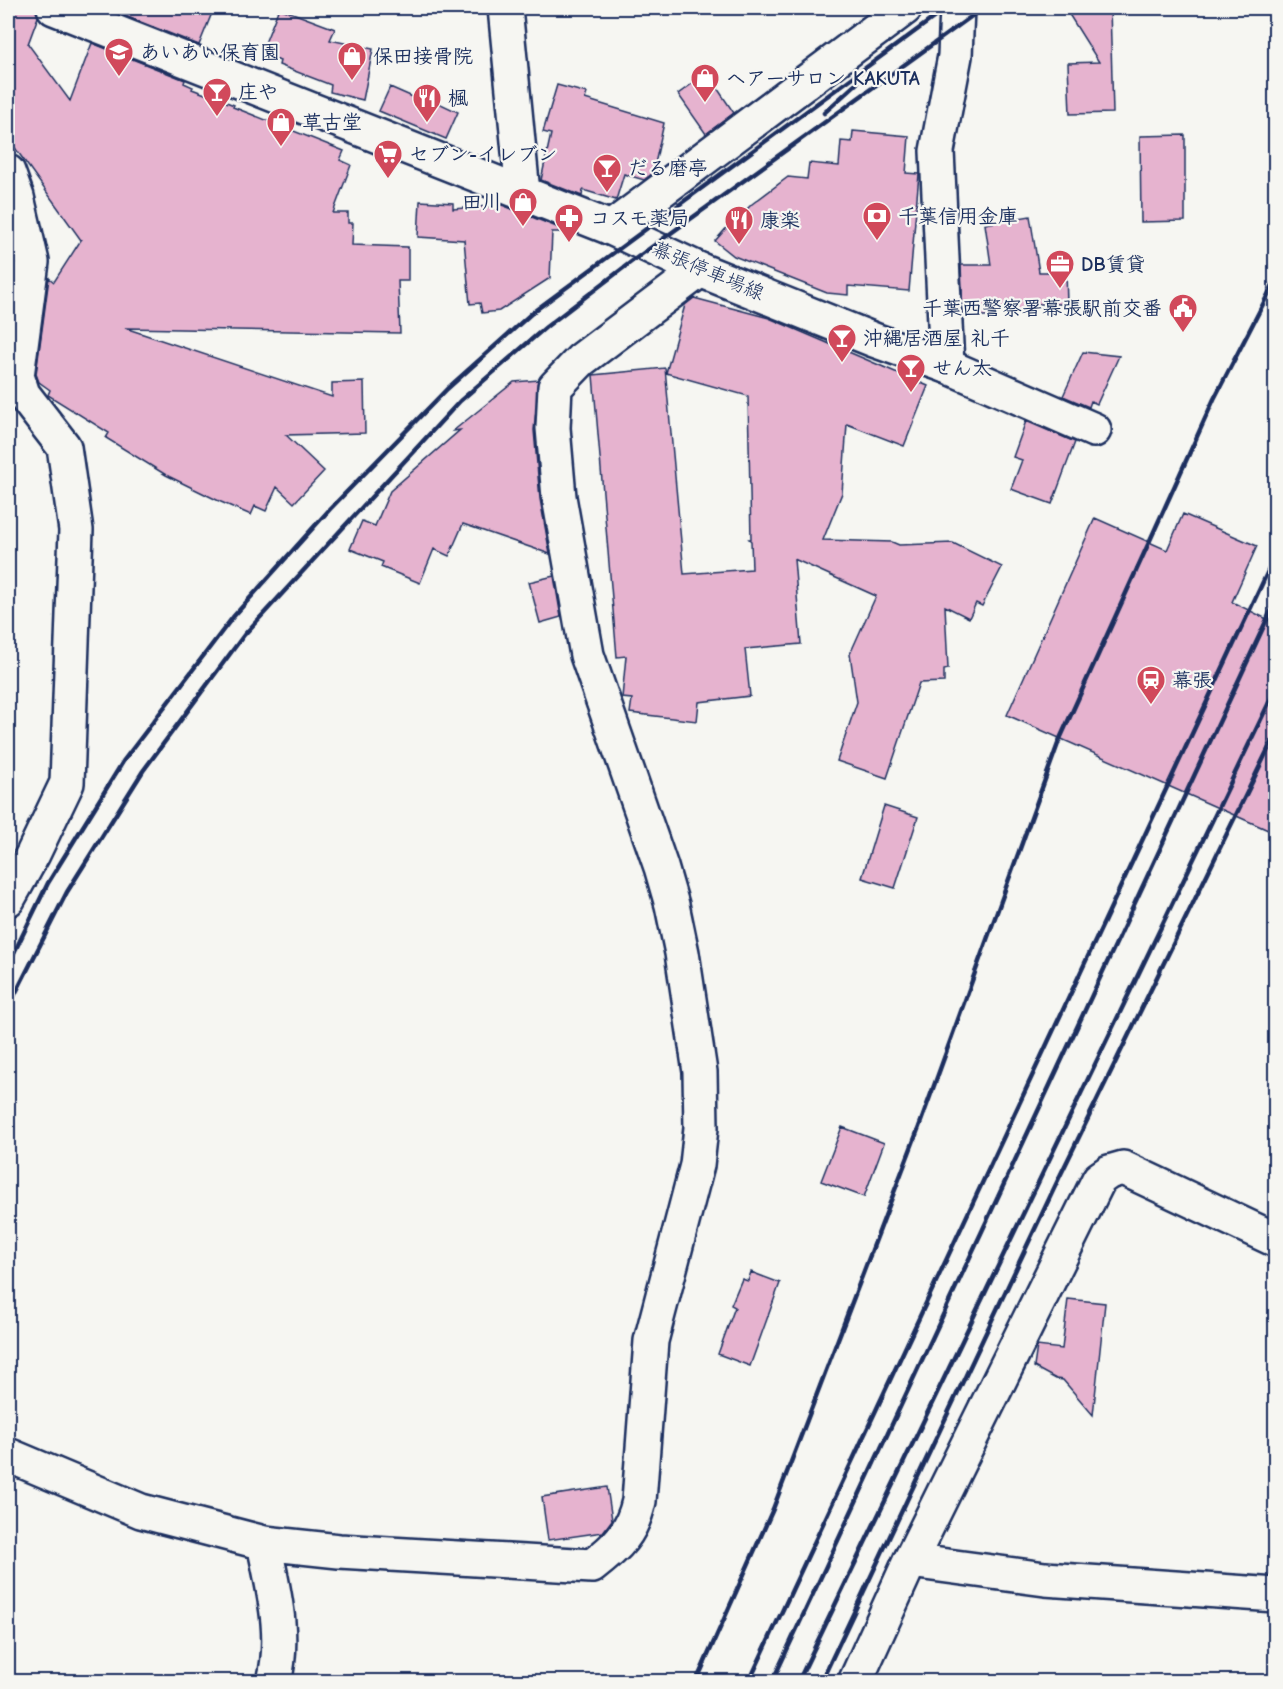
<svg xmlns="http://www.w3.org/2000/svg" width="1283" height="1689" font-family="'Comic Neue','Klee One',sans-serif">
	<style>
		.building { fill: #e6b3cf; stroke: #1b2f5e; stroke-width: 1.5 }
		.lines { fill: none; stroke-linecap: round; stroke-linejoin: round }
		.minor-casing { stroke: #1b2f5e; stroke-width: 38 }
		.secondary-casing { stroke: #1b2f5e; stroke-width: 38 }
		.minor { stroke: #f6f6f2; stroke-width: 33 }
		.secondary { stroke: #f6f6f2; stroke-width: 33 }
		.rail { stroke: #1b2f5e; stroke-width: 4.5 }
		.labels { text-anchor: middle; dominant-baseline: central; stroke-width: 4.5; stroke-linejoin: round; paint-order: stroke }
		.poi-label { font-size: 20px; font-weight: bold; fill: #1b2f5e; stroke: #f6f6f2; text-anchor: start }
		.street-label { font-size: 20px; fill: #1b2f5e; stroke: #f6f6f2 }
	</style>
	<rect width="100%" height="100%" fill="#f6f6f2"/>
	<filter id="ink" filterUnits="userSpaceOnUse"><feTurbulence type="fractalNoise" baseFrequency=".0167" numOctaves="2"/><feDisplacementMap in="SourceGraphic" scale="12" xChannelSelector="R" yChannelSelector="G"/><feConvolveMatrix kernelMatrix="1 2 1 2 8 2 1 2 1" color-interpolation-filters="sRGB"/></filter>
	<g filter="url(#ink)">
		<path class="building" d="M8,8H36L38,17L28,44L70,101L92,43L185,80L184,83L193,87L192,89L234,105L233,107L344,151L340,160L351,165L333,213H348V223H353L352,245L408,247V281H398L400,333L125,328L332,397V383L364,382L365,433L286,435L324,471L294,503L277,487L266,511L255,506L251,515L221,502L166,475L106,438L109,433L48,395L50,390L39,382L36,374L49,278L54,282L81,240L8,138Z
			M105,8H214L199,45Z
			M279,8L335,29L330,40L373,49L363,100L330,92L331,85L279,65L280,61L261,53Z
			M1065,8H1110L1113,113L1070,114L1068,63L1099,62Z
			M707,73L734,113L706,134L678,94Z
			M557,85L587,93L585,99L664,123L653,173L644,180L624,174L616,200L583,190L582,196L541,180L551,134L543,132Z
			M390,87L424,102L426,97L458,112L446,139L379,111Z
			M853,131L909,136L906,173L919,174L909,291L848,286V295L827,293L734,256L715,241L739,214L741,215L752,204L788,177L807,179L809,163L839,166L841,141L852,142Z
			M1185,135V221L1141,222L1140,136Z
			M420,201L453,203V209L502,205L569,232H552L550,278L499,311L482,313L480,303L470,304L464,240L418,237Z
			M1030,216L1039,272H1066L1067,304H1027V312H988V316H963L961,265H991L985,224Z
			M8,252L13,263L8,304Z
			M694,298L769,318L928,386L904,446L847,424L842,493L823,540L892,542L899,545L953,543L1002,567L982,606L976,603L969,618L945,606L948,669L944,670V682L919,683L887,778L837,761L857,702L850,654L876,596L794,559L801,644L745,649L750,696L699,702L697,721L630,713L632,699L622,698L626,656L617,657L593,375L665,368L684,574L752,569L751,541L749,539H751L748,396L666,373L685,305Z
			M1083,352L1119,356L1097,404L1091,401L1089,407L1063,396Z
			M539,380L534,430L540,499L550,554L463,524L449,556L434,549L420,583L381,567L383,562L350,549L362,521L375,526L390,491L460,430L453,431L514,382Z
			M1026,421L1075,442L1052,504L1011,489L1022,460L1013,457Z
			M1183,514L1257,546L1232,602L1275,623V833L1007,715L1095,518L1167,550Z
			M554,576L561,617L540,623L529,582Z
			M884,806L918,817L895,888L862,878Z
			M842,1127L884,1143L864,1197L821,1181Z
			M751,1272L780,1283L750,1366L718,1354L735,1307L731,1305L742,1279L748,1281Z
			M1068,1299L1105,1303L1093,1415L1063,1380L1056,1379L1034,1367L1037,1346L1062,1349Z
			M607,1487L612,1520L603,1532L548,1540L542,1497Z"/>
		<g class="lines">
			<g class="minor-casing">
				<path id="minor" d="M505,8L523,193
					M8,172L17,197L32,262L17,376L23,394L64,447L76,530L67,783L33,854L8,899
					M611,228L905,8
					M947,366L937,151L955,56L957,8
					M8,1455L141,1511L264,1543L339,1551L592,1566C617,1547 632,1533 639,1501L651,1341L697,1165L701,1128L700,1072L682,953L672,905L661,867L587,655L559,497L553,428L555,387L581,360L700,270
					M264,1543C273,1589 286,1634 274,1682
					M910,1561L1045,1579L1276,1595
					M855,1682L910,1561L1099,1179L1109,1172L1123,1168L1276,1240"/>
			</g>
			<g class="secondary-casing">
				<path id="secondary" d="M54,8L611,228L700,270L874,340L947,366L1094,430"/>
			</g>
			<use href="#minor" class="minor"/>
			<use href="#secondary" class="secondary"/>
			<path class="rail" d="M824,113L857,83
				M8,965L48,883L124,760L233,617L330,509L447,389L533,312L947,8
				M8,1008L67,892L143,771L244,635L460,401L546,327L635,259L983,8
				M696,1682L773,1509L919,1127L1059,741L1214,399L1276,279
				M749,1682L1276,554
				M772,1682L1276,600
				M798,1682L1276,688
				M821,1682L1059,1178L1276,733"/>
		</g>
	</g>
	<defs>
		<g id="school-pin" transform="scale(1.5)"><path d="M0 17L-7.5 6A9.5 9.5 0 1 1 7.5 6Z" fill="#d1495b" stroke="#f6f6f2"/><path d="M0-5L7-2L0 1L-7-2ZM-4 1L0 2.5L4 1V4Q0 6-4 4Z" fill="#fff"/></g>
		<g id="shop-pin" transform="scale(1.5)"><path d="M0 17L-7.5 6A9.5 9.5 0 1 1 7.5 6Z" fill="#d1495b" stroke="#f6f6f2"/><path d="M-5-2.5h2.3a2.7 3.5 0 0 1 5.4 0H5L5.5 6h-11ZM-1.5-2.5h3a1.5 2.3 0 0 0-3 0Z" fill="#fff"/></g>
		<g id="bar-pin" transform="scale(1.5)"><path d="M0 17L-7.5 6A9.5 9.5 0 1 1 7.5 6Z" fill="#d1495b" stroke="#f6f6f2"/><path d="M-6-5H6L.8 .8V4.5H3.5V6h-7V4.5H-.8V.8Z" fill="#fff"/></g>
		<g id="restaurant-pin" transform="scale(1.5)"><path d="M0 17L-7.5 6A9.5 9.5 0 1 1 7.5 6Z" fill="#d1495b" stroke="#f6f6f2"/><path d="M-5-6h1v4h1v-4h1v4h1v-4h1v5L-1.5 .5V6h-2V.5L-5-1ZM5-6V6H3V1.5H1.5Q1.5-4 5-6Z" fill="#fff"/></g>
		<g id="supermarket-pin" transform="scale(1.5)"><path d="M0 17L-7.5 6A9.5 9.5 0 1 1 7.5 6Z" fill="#d1495b" stroke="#f6f6f2"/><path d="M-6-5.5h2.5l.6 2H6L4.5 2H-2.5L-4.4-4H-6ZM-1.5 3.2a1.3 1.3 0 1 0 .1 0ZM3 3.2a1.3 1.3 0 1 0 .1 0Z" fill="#fff"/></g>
		<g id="bank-pin" transform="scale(1.5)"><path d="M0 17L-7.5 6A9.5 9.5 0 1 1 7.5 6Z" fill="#d1495b" stroke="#f6f6f2"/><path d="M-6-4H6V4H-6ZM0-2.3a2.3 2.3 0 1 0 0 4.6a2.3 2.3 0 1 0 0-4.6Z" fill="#fff"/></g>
		<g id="pharmacy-pin" transform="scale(1.5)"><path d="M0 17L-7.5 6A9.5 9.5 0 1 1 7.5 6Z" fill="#d1495b" stroke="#f6f6f2"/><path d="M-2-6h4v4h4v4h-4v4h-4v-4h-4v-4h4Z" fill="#fff"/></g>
		<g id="office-pin" transform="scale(1.5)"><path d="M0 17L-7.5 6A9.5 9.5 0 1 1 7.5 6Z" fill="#d1495b" stroke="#f6f6f2"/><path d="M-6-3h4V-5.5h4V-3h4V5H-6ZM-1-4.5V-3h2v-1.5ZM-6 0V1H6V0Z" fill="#fff"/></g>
		<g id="civic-pin" transform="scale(1.5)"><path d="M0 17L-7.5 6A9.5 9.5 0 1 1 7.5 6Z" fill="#d1495b" stroke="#f6f6f2"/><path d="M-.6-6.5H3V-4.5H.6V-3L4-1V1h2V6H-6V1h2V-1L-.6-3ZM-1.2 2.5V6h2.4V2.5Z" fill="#fff"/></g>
		<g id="station-pin" transform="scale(1.5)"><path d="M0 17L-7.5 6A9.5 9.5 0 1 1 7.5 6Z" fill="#d1495b" stroke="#f6f6f2"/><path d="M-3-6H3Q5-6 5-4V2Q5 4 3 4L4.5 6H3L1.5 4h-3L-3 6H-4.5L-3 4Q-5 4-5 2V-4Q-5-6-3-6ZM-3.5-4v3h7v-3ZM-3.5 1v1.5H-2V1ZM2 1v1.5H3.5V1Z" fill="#fff"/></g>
	</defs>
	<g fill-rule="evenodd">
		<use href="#school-pin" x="119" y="52"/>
		<use href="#shop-pin" x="352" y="56"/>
		<use href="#shop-pin" x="705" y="78"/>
		<use href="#bar-pin" x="217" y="92"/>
		<use href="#restaurant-pin" x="427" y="98"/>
		<use href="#shop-pin" x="281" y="122"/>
		<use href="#supermarket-pin" x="388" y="154"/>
		<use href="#bar-pin" x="607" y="168"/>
		<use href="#shop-pin" x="523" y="202"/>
		<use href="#bank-pin" x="877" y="216"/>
		<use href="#pharmacy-pin" x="569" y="218"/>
		<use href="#restaurant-pin" x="739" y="220"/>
		<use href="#office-pin" x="1060" y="264"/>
		<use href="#civic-pin" x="1183" y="308"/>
		<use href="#bar-pin" x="842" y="338"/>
		<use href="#bar-pin" x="911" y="368"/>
		<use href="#station-pin" x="1151" y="680"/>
	</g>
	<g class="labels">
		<g class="poi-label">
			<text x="140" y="52">あいあい保育園</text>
			<text x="373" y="56">保田接骨院</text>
			<text x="726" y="78">ヘアーサロン KAKUTA</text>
			<text x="238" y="92">庄や</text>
			<text x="448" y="98">楓</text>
			<text x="302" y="122">草古堂</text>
			<text x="409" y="154">セブン-イレブン</text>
			<text x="628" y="168">だる磨亭</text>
			<text x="502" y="202" text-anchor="end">田川</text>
			<text x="898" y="216">千葉信用金庫</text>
			<text x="590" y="218">コスモ薬局</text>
			<text x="760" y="220">康楽</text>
			<text x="1081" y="264">DB賃貸</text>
			<text x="1162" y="308" text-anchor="end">千葉西警察署幕張駅前交番</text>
			<text x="863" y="338">沖縄居酒屋 礼千</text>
			<text x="932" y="368">せん太</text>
			<text x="1172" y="680">幕張</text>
		</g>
		<g class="street-label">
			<text transform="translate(708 271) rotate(23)">幕張停車場線</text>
		</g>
	</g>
	<rect width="1283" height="1689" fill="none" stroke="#f6f6f2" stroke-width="30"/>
	<rect x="15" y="15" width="1253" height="1659" fill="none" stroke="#1b2f5e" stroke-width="2" filter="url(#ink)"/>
</svg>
